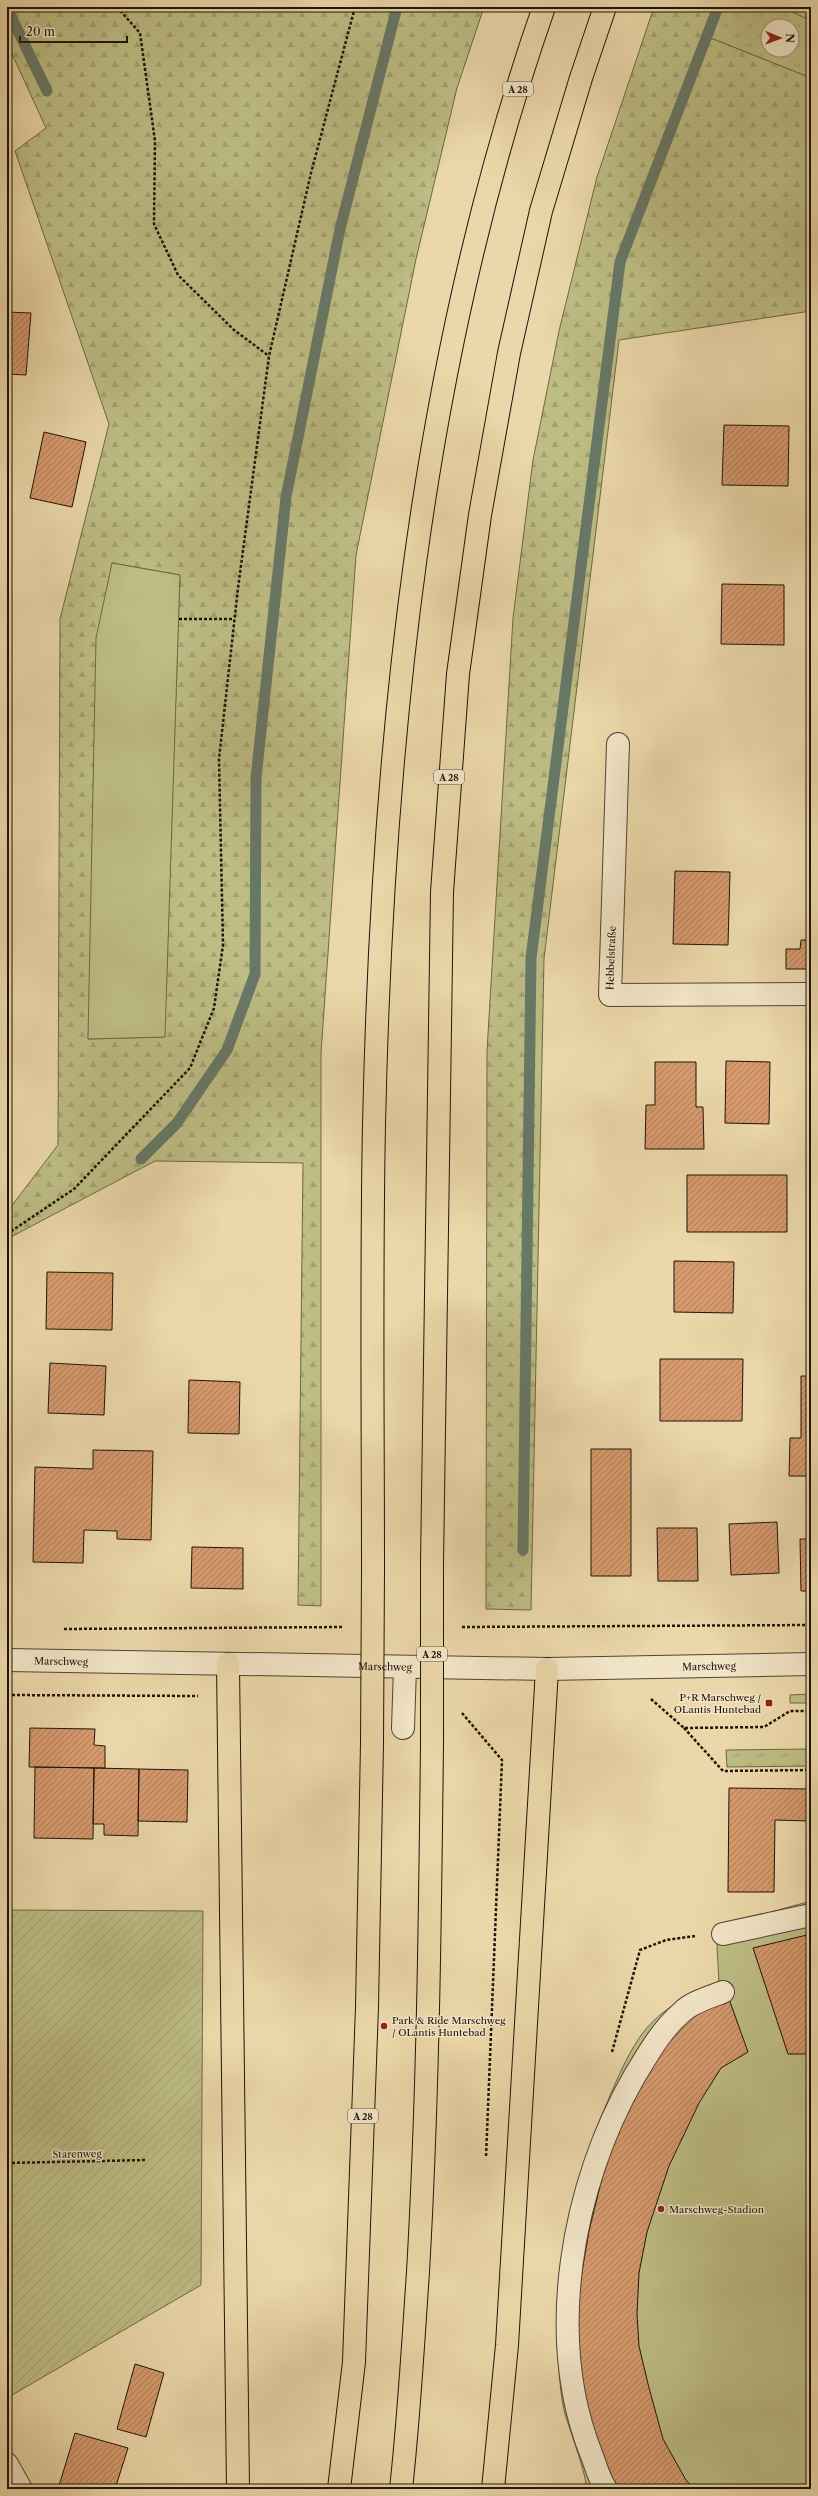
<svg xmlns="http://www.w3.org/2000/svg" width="818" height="2496" font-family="'Libre Caslon Text',serif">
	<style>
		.grass { fill: url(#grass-tufts); stroke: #6d6847; fill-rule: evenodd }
		.forest { fill: url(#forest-firs); stroke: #6d6847; fill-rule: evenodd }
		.garden { fill: url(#garden-furrows); stroke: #6d6847 }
		.pitch { fill: #bdbd84; stroke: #6d6847 }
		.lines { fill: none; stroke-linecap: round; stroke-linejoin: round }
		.stream { stroke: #677867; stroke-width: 11 }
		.building { fill: url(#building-hatch); stroke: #1d140a }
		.minor-casing { stroke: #504532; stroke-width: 24 }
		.highway-casing { stroke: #1d140a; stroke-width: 24 }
		.path { stroke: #1d140a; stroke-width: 2.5; stroke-dasharray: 3 2; stroke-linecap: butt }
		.minor { stroke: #f2e5c7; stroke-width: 22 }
		.highway { stroke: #ebd7a9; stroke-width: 22 }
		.highway-bridge-casing { stroke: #1d140a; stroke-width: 24; stroke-linecap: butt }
		.highway-bridge { stroke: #ebd7a9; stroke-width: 22 }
		.poi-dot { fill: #8f2418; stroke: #f2e5c7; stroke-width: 1.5 }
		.labels { text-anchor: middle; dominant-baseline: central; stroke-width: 3; stroke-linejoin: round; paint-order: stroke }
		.shield { fill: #f2e5c7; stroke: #5d5343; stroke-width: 1 }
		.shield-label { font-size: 9px; font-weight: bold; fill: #1d140a }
		.street-label { font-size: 10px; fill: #1d140a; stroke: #f2e5c7 }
		.poi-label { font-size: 10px; fill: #1d140a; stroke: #f2e5c7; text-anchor: start }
	</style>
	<defs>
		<pattern id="grass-tufts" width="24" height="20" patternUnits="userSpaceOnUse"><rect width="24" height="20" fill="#bdbd84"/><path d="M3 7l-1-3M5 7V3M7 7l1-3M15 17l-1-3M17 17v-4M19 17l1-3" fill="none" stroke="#a2a271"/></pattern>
		<pattern id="forest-firs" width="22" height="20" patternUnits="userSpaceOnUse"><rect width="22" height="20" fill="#bdbd84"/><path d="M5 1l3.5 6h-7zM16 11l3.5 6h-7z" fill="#a2a271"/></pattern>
		<pattern id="garden-furrows" width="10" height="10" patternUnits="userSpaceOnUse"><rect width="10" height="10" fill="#bdbd84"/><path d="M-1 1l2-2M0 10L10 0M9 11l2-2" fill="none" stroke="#a2a271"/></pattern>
		<pattern id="building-hatch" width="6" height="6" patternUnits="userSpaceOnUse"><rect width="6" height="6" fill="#d69a6d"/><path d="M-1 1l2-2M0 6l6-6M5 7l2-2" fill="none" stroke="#ad7c58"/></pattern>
	</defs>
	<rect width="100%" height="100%" fill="#ebd7a9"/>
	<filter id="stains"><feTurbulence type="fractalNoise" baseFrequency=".005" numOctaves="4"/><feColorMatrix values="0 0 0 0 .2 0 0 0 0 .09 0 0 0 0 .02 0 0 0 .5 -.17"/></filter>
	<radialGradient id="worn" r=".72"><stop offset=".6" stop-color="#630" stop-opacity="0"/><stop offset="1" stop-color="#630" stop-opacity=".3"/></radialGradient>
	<path class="grass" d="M721,7H783L811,21V78L708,37ZM768,26H792V50H768Z
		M811,1694V1703H790V1695Z
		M811,1749V1766L727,1767L726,1750Z"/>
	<path class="forest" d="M7,7H484L457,88L416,259L356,555L321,1053V1606L298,1605L303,1163L155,1161L7,1239V1212L58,1145L60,619L109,424L15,151L46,128L7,43ZM112,563L180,575L164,1037L88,1039Z
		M654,7H721L708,37L811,78V311L619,340L544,959L531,1610L486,1609L487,1051L513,618L533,460L559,331L597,177Z
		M783,7H811V21Z"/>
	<path class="garden" d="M7,1910L203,1911L201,2285L7,2398Z"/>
	<path class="pitch" d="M112,563L180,575L165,1037L88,1039L96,638Z
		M811,1901V2489H586C588,2478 569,2428 565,2414C561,2399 560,2383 559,2369C549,2276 572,2182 609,2098C618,2077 628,2053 642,2034C662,2007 690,1995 719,1983L716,1927Z"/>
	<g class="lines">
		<path class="stream" d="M7,8L47,91
			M141,1159L177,1123L227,1050L255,974L256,778L286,497L340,229L397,7
			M523,1550L531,958L620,262L718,7"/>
	</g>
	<path class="building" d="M7,312L31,313L26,375L7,374Z
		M724,425L789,426L788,486L722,485Z
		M44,432L86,442L72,507L30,498Z
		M722,584L784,585V645L721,644Z
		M675,871L730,872L728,945L673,944Z
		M801,940H811V969H786V949H800Z
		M726,1061L770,1062L769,1124L725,1123Z
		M655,1062H696V1107H703L704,1149H645L646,1105H655Z
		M687,1175H787V1232H687Z
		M674,1261L734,1262L733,1313L674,1312Z
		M47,1272L113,1273L112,1330L46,1329Z
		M660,1359H743L742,1421H660Z
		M50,1363L106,1366L104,1415L48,1413Z
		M801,1376H811V1476H789L790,1438H801Z
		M189,1380L240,1382L239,1434L188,1433Z
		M591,1449H631V1576H591Z
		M93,1450L153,1451L151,1540L117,1539V1531L84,1530L83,1563L33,1562L35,1467L93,1469Z
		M777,1522L779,1573L731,1575L729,1524Z
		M657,1528H697L698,1581H658Z
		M800,1539H811V1591H801Z
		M192,1547L243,1548V1589L191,1588Z
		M30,1728L95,1729L94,1745L105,1746V1768L29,1767Z
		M35,1767L94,1768L93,1839L34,1838Z
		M94,1768L139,1769L138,1836L104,1835V1824H93Z
		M139,1769L188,1770L187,1822L138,1821Z
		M729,1788L811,1789V1821L775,1820L774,1892H728Z
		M811,1934V2054H788L753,1948Z
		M729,1999L748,2052L721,2068L699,2103L669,2166L647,2232L639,2273L637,2314L639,2346L648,2384L663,2439L686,2480L694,2489H618L598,2451L583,2391L578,2338L579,2289L589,2231L605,2166L636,2088L658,2051L689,2018Z
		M135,2364L164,2373L146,2437L117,2429Z
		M75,2433L128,2448L115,2489H58Z"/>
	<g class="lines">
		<g class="minor-casing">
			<g id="minor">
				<path d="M618,744L610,995L811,994"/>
				<path id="s1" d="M7,1660L547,1669L811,1664"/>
				<path d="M403,1728L405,1667"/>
				<path d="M723,1934L811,1915"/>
				<path d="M7,2464L21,2489"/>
				<path d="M606,2489C599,2479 596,2466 592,2456C544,2337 572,2185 634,2077C648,2054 661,2030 682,2012C692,2002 710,1997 723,1992"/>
			</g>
		</g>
		<g class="highway-casing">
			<path id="highway" d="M432,1564L442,892L458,674L480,515L509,353L541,211L581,78L605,7
				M373,1569C373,1421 371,1273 374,1125C382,752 420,361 544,7
				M228,1664L238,2489
				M339,2489L354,2362L367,2007L372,1743
				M401,2489C409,2417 413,2345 418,2272C428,2097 430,1921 432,1744
				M493,2489L507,2345L547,1669"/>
		</g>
		<path class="path" d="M117,7L140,33L155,141L154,224L178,275L234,330L269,356
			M179,619H234
			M7,805H11
			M7,1234L74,1189L190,1068L214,1008L223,945L219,759L238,588L269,356L311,173L355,7
			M462,1627L811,1625
			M64,1629L343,1627
			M7,1695L198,1696
			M651,1699L684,1728L764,1727L790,1711H811
			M462,1713L502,1760L486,2157
			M684,1728L723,1771L811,1770
			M612,2052L640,1950L666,1940L695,1936
			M7,2163L147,2160"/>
		<use href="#minor" class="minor"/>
		<use href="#highway" class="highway"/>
		<g class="highway-bridge-casing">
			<path id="highway-bridge" d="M372,1743L373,1569
				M432,1744V1564"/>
		</g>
		<use href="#highway-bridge" class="highway-bridge"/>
	</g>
	<g class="poi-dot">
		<rect x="765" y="1699" width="8" height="8" rx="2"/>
		<circle cx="384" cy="2026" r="4"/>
		<circle cx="661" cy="2209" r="4"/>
	</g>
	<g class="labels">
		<g class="shield">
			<rect x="503" y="82" width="30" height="14" rx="3"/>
			<rect x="434" y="770" width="30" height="14" rx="3"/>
			<rect x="417" y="1647" width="30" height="14" rx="3"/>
			<rect x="348" y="2109" width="30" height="14" rx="3"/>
		</g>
		<g class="shield-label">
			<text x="518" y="89">A 28</text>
			<text x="449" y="777">A 28</text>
			<text x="432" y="1654">A 28</text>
			<text x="363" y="2116">A 28</text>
		</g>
		<g class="street-label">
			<text transform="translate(611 958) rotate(-88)">Hebbelstraße</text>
			<text stroke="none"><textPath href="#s1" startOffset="54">Marschweg</textPath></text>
			<text stroke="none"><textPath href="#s1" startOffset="702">Marschweg</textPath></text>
			<text stroke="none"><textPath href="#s1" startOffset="378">Marschweg</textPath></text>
			<text transform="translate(77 2154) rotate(-1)">Starenweg</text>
		</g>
		<g class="poi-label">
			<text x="761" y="1697" text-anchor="end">P+R Marschweg /<tspan x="761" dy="12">OLantis Huntebad</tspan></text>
			<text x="392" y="2020">Park &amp; Ride Marschweg<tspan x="392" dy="12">/ OLantis Huntebad</tspan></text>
			<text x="669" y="2209">Marschweg-Stadion</text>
		</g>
	</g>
	<rect width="818" height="2496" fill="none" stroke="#ebd7a9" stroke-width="24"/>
	<rect x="8" y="8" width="802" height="2480" fill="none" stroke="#1d140a" stroke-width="2"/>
	<rect x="12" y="12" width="794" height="2472" fill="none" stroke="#1d140a"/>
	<g transform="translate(780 38) rotate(91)"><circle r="19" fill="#f2e5c7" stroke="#9d917b"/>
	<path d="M0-3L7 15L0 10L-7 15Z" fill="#8f2418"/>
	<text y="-6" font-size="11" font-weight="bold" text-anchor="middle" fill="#1d140a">N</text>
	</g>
	<path d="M20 36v6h107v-6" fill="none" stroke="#1d140a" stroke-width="2"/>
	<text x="26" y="36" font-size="12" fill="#1d140a" stroke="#f2e5c7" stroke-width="3" paint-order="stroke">20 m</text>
	<rect width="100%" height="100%" filter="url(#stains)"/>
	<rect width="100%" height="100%" fill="url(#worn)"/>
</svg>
